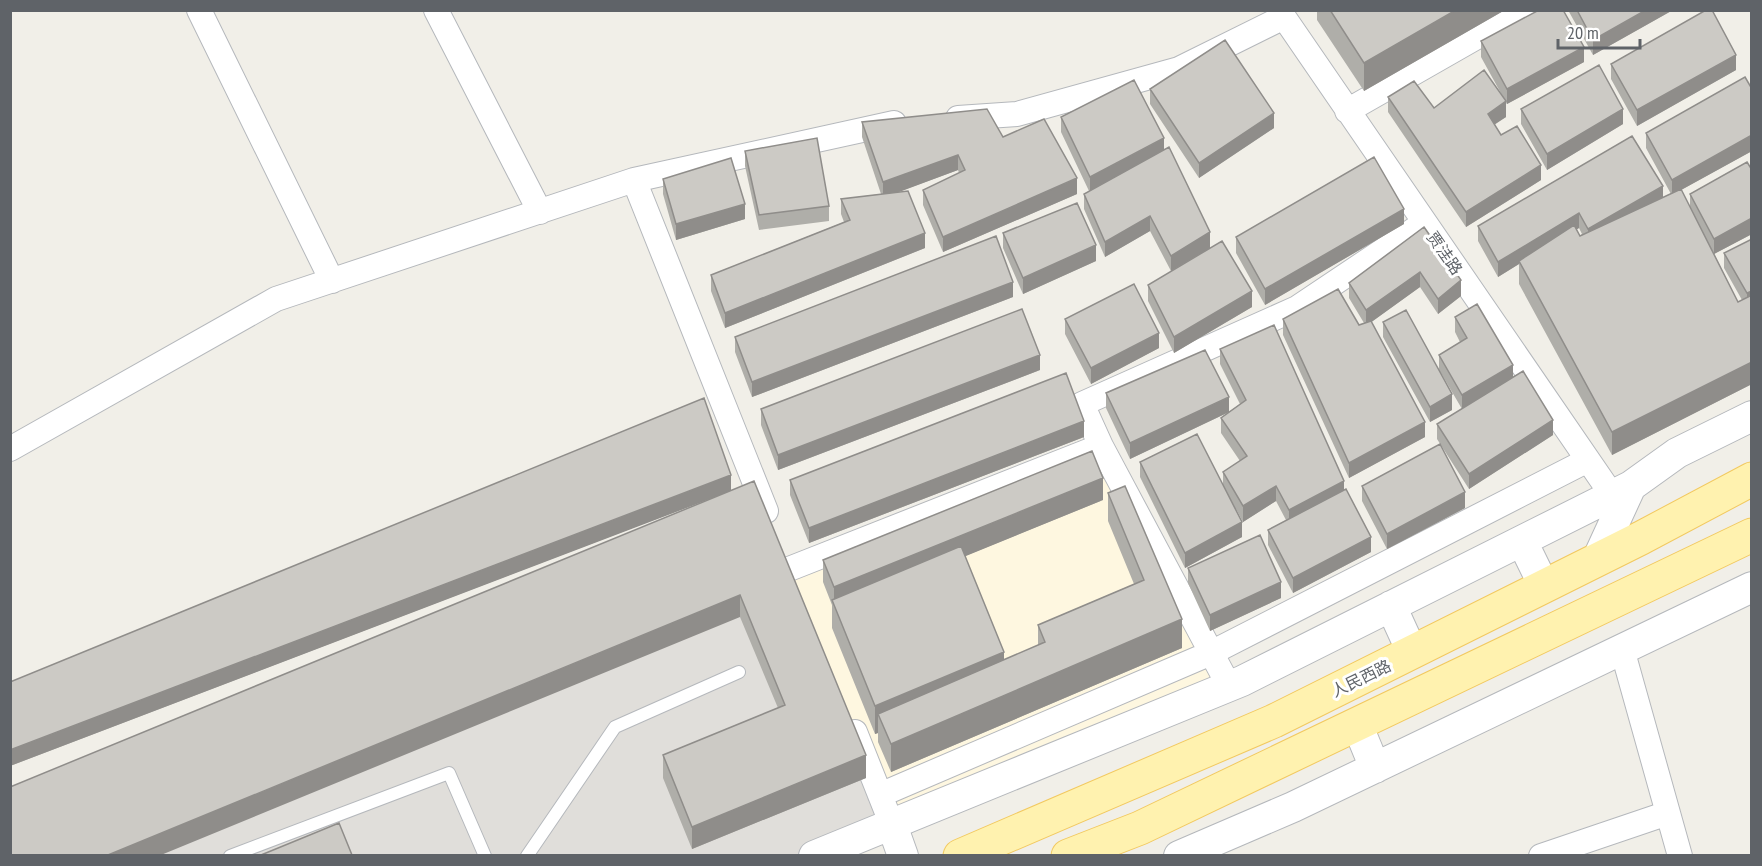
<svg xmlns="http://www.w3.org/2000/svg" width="1762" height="866" font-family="'PT Sans Narrow','Noto Sans SC',sans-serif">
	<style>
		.commercial { fill: #fef7e0 }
		.industrial { fill: #e0deda }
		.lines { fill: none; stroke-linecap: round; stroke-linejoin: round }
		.service-casing { stroke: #b5b8bc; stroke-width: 14 }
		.minor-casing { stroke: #b5b8bc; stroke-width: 26 }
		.tertiary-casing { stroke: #b5b8bc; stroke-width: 32 }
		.primary-casing { stroke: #f2c960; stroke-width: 35 }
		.service { stroke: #fff; stroke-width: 12 }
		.minor { stroke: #fff; stroke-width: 24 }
		.tertiary { stroke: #fff; stroke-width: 30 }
		.primary { stroke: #fff2af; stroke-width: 33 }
		.wall { fill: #afaea9; fill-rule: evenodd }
		.shaded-wall { fill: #8f8d8a }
		.building { fill: #cccac5; stroke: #8f8d8a; stroke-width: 1.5 }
		.labels { text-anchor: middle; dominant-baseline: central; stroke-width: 6; stroke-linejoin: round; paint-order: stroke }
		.street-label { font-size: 16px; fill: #5f6368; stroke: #fff }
	</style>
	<rect width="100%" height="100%" fill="#f1efe8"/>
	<path class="commercial" d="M1109,456L1229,686L892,825L792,577Z"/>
	<path class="industrial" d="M760,495L892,825L814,856H11Z"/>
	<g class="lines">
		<g class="service-casing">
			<path id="service" d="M230,856L449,773L485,856
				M527,856L615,727L739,672"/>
		</g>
		<g class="minor-casing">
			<path id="minor" d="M199,10L332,281
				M436,10L540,212
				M1279,10L1612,495
				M1347,111L1524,10
				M958,118L1017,114L1179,69L1284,17
				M1101,446L1229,686
				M10,449L276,299L634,180
				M766,511L634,180L894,123
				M789,569L1101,446L1082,404L1297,308L1424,223
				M1622,649L1680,856
				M855,732L892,825
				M880,795L1211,653L1588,460
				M1541,856L1668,813"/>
		</g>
		<g class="tertiary-casing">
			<path id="tertiary" d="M1522,541L1544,586
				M1597,560L1631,486
				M1391,606L1412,652
				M1357,724L1375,768
				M892,825L903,856
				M814,856L1242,681L1631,486L1677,453L1752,416
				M1179,856L1293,807L1752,587"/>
		</g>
		<g class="primary-casing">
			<path id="primary" d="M960,856L1274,721L1641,538L1752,479
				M1068,856L1140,828L1752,535"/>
		</g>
		<use href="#service" class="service"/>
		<use href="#minor" class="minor"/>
		<use href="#tertiary" class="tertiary"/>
		<use href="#primary" class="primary"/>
	</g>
	<path class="wall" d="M1317,10H1505L1364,91L1317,20Z
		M1568,10H1673L1593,55Z
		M1481,41L1584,62L1507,104L1506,103V117L1494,124L1501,135L1541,180L1466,227L1388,112V97L1434,108L1503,97L1481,57Z
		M1611,64L1736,70L1637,126L1611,79Z
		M1150,89L1274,128L1199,178L1150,104Z
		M1752,89V151L1681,190L1690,207V194L1752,170V234L1714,254L1738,302L1742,300L1724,268V253L1752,239V384L1612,455L1519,284V264L1498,277L1478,241V226L1663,198L1671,194L1646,148V133ZM1579,228L1582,234L1580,236L1577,229Z
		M1521,109L1623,124L1547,170L1521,124Z
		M1061,117L1210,248L1171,271L1150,231L1105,257L1084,209V194L1089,191L1061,132Z
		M862,122L1003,137L1077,194L943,252L923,205V190L959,173L958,170L898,192L925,248L725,328L711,291V275L844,222L841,214V199L881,194L862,137Z
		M745,151L829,206V221L759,230L745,166Z
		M663,179L745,219L676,240L663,194Z
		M1404,224L1265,305L1236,253V237Z
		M1424,227L1461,296L1438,314L1420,287L1371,322L1425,437L1349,478L1283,335V319L1359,325L1364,323L1349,298V283Z
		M1003,233L1096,261L1023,294L1003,248Z
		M1148,285L1252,307L1174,353L1148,301Z
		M1013,297L752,397L735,352V337Z
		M1455,317L1513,377L1553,435L1469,489L1437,439V424L1462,409L1441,373L1452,410L1430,422L1383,337V322L1439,370V355L1460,342L1455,332Z
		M1065,319L1159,348L1091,384L1065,334Z
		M1220,349L1344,490L1371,552L1293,593L1268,545V530L1286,520L1276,501L1243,522L1236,509L1242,537L1185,568L1140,477V462L1223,484V472L1240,461L1221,433V418L1227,413L1130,459L1106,408V393L1229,412L1240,404L1220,364Z
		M1040,370L778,470L761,425V409Z
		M1084,437L809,543L790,495V480Z
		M1362,486L1465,508L1387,549L1362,501Z
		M731,490L866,778L692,849L663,778V755L778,708L740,617L724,493L10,766V682Z
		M1108,493L1182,648L891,772L878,742V733L875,734L832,628V605L823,582V560L1103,500L965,556L1004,660L1038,645V625L1134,584L1108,521Z
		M1188,568L1281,598L1210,631L1188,583Z"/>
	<path class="shaded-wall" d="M1456,10H1505L1364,91V63Z
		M1646,10H1673L1593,55V40Z
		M1584,47V62L1507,104V89Z
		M1736,55V70L1637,126V110Z
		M1506,101V117L1488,129V114Z
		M1623,109V124L1547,170V154Z
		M1274,113V128L1199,178V163Z
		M1752,135V151L1672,195V180Z
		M1164,138V154L1090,193V177Z
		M958,155V170L883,198V182Z
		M1541,165V180L1466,227V212Z
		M1077,178V194L943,252V237Z
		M1663,186V201L1588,244V229Z
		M745,204V219L676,240V224Z
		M1404,209V224L1265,305V289Z
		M1579,213V228L1520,264L1519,261V264L1498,277V262Z
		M1150,216V231L1105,257V242Z
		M1752,218V234L1714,254V239Z
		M1210,232V248L1171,271V256Z
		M925,233V248L725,328V313Z
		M1096,245V261L1023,294V278Z
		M1420,272V287L1366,326V310Z
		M1461,280V296L1438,314V299Z
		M1013,282V297L752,397V382Z
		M1252,291V307L1174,353V337Z
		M1752,291V306L1747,309V293Z
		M1159,333V348L1091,384V368Z
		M1040,355V370L778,470V455Z
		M1752,362V384L1612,455V432Z
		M1513,365V380L1462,410V395Z
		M1452,394V410L1430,422V407Z
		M1229,397V412L1130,459V443Z
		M1553,420V435L1469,489V474Z
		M1084,421V437L809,543V528Z
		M1425,422V437L1349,478V463Z
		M731,475V491L10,766V750Z
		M1103,478V500L836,609L834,604V587Z
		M1344,481V496L1289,525V510Z
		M1276,486V501L1243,522V506Z
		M1465,492V508L1387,549V534Z
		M1242,522V537L1185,568V553Z
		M1371,537V552L1293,593V578Z
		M1281,582V598L1210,631V615Z
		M740,595V617L161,855H108Z
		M1182,619V648L891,772V744Z
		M1004,652V680L878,714V733L875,734V706Z
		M866,755V778L692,849V827Z"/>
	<path class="building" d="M1330,10H1456L1364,63Z
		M1539,10H1563L1584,47L1507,89L1481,41Z
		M1577,10H1646L1593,40Z
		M1706,10H1712L1736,55L1637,110L1611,64Z
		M1225,40L1274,113L1199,163L1150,89Z
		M1599,65L1623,109L1547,154L1521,109Z
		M1484,70L1506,101L1488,114L1501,135L1517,126L1541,165L1466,212L1388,97L1414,81L1434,108Z
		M1745,77L1752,89V135L1672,180L1646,133Z
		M1134,80L1164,138L1090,177L1061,117Z
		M987,109L1003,137L1044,119L1077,178L943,237L923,190L965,170L958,155L883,182L862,122Z
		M1632,136L1663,186L1588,229L1579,213L1498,262L1478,226Z
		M817,138L829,206L759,215L745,151Z
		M1169,147L1210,232L1171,256L1150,216L1105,242L1084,194Z
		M1374,157L1404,209L1265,289L1236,237Z
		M731,158L745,204L676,224L663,179Z
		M1747,162L1752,170V218L1714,239L1690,194Z
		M1681,189L1738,302L1752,295V362L1612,432L1519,261L1574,225L1580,236Z
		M908,191L925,233L725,313L711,275L850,220L841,199Z
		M1077,203L1096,245L1023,278L1003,233Z
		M1424,227L1461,280L1438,299L1420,272L1366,310L1349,283Z
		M996,236L1013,282L752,382L735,337Z
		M1752,239V291L1747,293L1724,253Z
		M1222,241L1252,291L1174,337L1148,285Z
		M1134,284L1159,333L1091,368L1065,319Z
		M1338,289L1359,325L1371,321L1425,422L1349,463L1283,319Z
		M1477,304L1513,365L1462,395L1439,355L1467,338L1455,317Z
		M1022,309L1040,355L778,455L761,409Z
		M1406,310L1452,394L1430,407L1383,322Z
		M1274,325L1344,481L1289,510L1276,486L1243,506L1223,472L1247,456L1221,418L1246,400L1220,349Z
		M1205,350L1229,397L1130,443L1106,393Z
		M1523,371L1553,420L1469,474L1437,424Z
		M1066,373L1084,421L809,528L790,480Z
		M704,398L731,475L10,750V682Z
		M1197,434L1242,522L1185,553L1140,462Z
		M1440,444L1465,492L1387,534L1362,486Z
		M1092,451L1103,478L834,587L823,560Z
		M754,481L866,755L692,827L663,755L785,705L740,595L108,855H10V787Z
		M1125,486L1182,619L891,744L878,714L1045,642L1038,625L1144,580L1108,493Z
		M1346,489L1371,537L1293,578L1268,530Z
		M1260,535L1281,582L1210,615L1188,568Z
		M961,546L1004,652L875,706L832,600Z
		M339,823L352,855H261Z"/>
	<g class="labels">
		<g class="street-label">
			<text transform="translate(1445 253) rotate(55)">贾洼路</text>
			<text transform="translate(1361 678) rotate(-26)">人民西路</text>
		</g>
	</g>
	<rect width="1762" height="866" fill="none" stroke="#5f6368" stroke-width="24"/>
	<path d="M1558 39v9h82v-9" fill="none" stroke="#5f6368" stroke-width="3"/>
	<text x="1567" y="39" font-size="18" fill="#5f6368" stroke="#ffffff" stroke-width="4.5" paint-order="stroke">20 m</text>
</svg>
